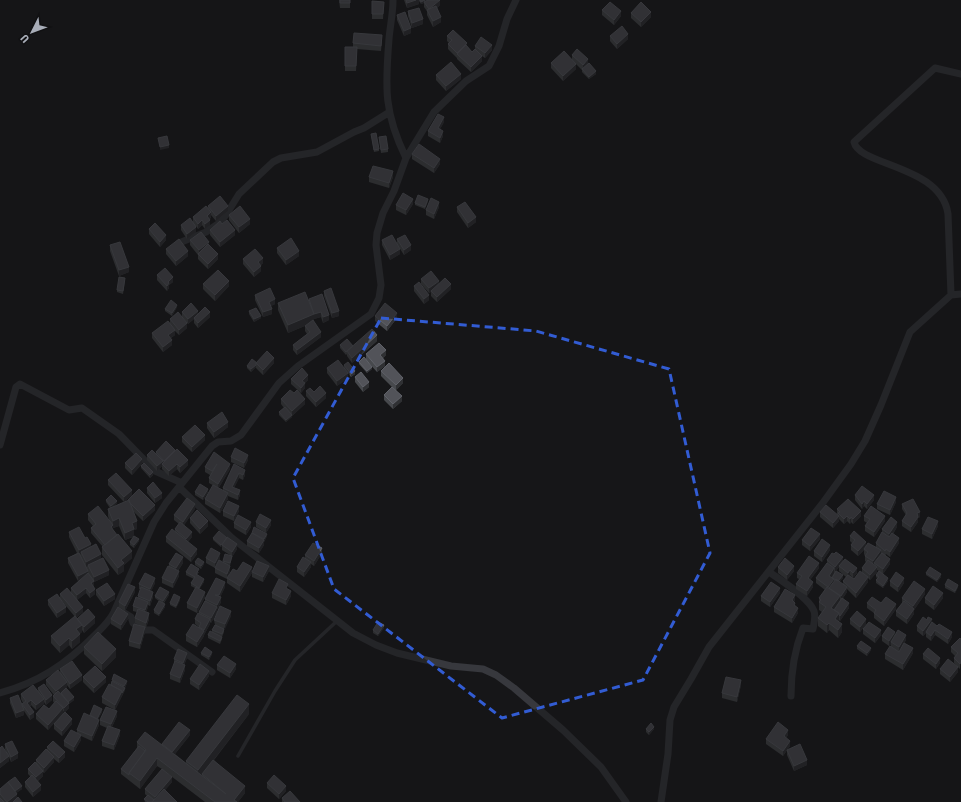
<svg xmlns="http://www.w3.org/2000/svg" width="961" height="802" font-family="'Fira Sans Condensed',sans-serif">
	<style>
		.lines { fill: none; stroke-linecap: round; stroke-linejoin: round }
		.service { stroke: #37383d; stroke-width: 3.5 }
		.minor { stroke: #37383d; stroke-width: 7 }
		.wall { fill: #47494d; fill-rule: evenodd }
		.shaded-wall { fill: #2f3033 }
		.building { fill: #525359; stroke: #5f6168 }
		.marked { fill: none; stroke: #325cd3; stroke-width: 3; stroke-dasharray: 8 5; stroke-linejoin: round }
	</style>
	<rect width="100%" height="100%" fill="#161618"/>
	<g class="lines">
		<path class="service" d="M238,756L275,691L295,660L337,621"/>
		<path class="minor" d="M393,0C393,14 390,26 389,39C385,88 384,113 406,158
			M179,243L206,232L218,224L226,215L239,194L273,162L281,158L317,152L354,132L364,128L388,113
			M951,295L961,294
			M0,445L16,387L20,384L69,410L82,408L119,434L155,471L182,483
			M179,487L232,538L353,633L376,645L397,653L451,666L483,669L496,675L514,688L563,730L601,767L626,802
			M769,572C781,580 809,598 814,611C816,617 814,623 813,629L803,628C794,651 791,672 791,696
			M121,611L131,617L133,623L142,630H153L212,672
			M0,693C39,682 65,665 94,636C101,629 109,622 114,612L154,522L166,503L212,446L218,442L231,441L241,435L279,383L298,366L371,314L379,298L381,285L376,245L377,233L383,213L394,191L406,158L434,112L466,81L489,66L499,46L507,19L516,0
			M661,802L668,754L670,720L674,707L691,679L709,647L822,504L851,464L865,441L881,405L910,332L951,295L948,214C941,165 859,166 854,142L935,68L961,74"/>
	</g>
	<path class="wall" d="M339,0H350V8H340Z
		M404,0H427L440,5L437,8L441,22L433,27L427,15V11L424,7V3L421,4L419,1V4L407,8Z
		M372,1L384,2L383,19H372Z
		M602,10L621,16L614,25L602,15Z
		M408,11L423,24L412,28L408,16Z
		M631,13L651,17L641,27L631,18Z
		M397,15L411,33L404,36L397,20Z
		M447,36L467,46L472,52L475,49V46L492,50L485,58L482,56V61L471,72L457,59V58L448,49V44L449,43L447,41Z
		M610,36L628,39L617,49L610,41Z
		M382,40L381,51L357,49L356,71H345V47H353V43Z
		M572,55L588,64L585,67L596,74L589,79L582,72V70L572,60Z
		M551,63L576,69L563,81L551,68Z
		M436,75L461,79L446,91L436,80Z
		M444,122L440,129L443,136L440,143L428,136V131Z
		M371,134L379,149V151L374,152Z
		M379,137L388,149V152L381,153Z
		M412,154L440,164L434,173L412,159Z
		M369,177H393L389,188L369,182Z
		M428,201L425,209L415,205V203Z
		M413,204L406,215L396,210V205Z
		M208,206L228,211L216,221L211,215V217L210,219V225L205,229L202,225L198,229L196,226V232L187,239L181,230V225L193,222V217L208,208Z
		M439,207L434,219L426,215V210Z
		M457,207L476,222L468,228L457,212Z
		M229,215L250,224L239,233L229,220Z
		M149,229L166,240L160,247L149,234Z
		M210,230L235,235L220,247L210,235Z
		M397,239L411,250L404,255L397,244Z
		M190,240L209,245L218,259L208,269L198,259V255L190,245Z
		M382,240L400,254L390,260L382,245Z
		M110,245L129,272L119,276L110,251Z
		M277,248L299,256L286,265L277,253Z
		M166,249L188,256L176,266L166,254Z
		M243,259L263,263L261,265V271L254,277L243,264Z
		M157,275L173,282L169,285V288L167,291L157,280Z
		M421,279L439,284L451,289L437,302L431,296V292L429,293L421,284Z
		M125,280L123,294L117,292V290Z
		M203,284L229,286L215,301L203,289Z
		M414,286L429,300L424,304L414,291Z
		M324,291L339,316L332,318L324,296Z
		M255,295L275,304L271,306L272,314L263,317L255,300Z
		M309,299L329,320L323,323L321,317L314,319V322L321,337L297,355L293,350V345L307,334L305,331V326L307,325L288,333L278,310V303L309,302Z
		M177,307L172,316L165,311V309Z
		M249,311L261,318L254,322L249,314Z
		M182,312L198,314L210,317L198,328L194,323V319L188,324L182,317Z
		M375,316L397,318L387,331L375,321Z
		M170,319L187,328L179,335L175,331V335L171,338L172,345L163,352L152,338V333L170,323Z
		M377,341L352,363L347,356V354L346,355L340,348V345L353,346Z
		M366,354L386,355L383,358L385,366L377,372L366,360L372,369L367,373L359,364V362L366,359Z
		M256,363H274L263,375L256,368V367L251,372L247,368V366Z
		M344,365L355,374L351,377L344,368Z
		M327,368L348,378L337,386L327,373Z
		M381,371L403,383L396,390L402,401L393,409L384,400V395L392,387L381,376Z
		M355,377L369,387L363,392L355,382Z
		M291,379L308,380L305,383V388L301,393L291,384Z
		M306,391L314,392L326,398L316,407L306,396Z
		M281,399L305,404L292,416V417L286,422L279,415V412L284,408L281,404Z
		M207,423L228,427L214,438L207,428Z
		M182,437L205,440L192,452L182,442Z
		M175,451L188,465L180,473L177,469L169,476L162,469V466L157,471L147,460V455L156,454V452Z
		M231,457L248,460L244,468L231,462Z
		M125,463L142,464L132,475L125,468Z
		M234,464L245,475L243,480L239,478L234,488L240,495L238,500L228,496V499L220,513L205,504V499L218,488L209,483V478L210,475L205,472V467L230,469L218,489L223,491V488Z
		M141,466L153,475L150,478L141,468Z
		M108,480L132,495L124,502L108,485Z
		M147,488L162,498L155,503L147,493Z
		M195,492H208L203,500L195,495Z
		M855,495L874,500L867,509L864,506L862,509L855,500Z
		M106,500L117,503L113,507L128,501L155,510L143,521L133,511L137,529L134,530V536L139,541L134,548L130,545V542L133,537L125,540L119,526L113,528V530L132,558L124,565V571L118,575L102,555V547H103L91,533V528L93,526L88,520V514L110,522L108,516V509L110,508L106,502Z
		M896,502L890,515L877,509V504Z
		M902,504L920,517L918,518V522L911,532L902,526V521L906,515L902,509Z
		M195,509L184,525L192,537L188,542L197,554L191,562L166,542V537L175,531V529L179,524L174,520V515Z
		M837,509L861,516L853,524L851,522L850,524L847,521L844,524L839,519V521L833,528L820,517V512L838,516L837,514Z
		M223,511H239L234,521L223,516Z
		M864,516L885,521L874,537L865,531V526L867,523L864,521Z
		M190,518L208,526L200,534L190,523Z
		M256,522L271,525L266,533L256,527Z
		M234,523L251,527L246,535L234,528Z
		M938,526L932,539L922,534V529Z
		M897,527L893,534L899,543L890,557L886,554L885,556L890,564L883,574L888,581L883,588L876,583V580L877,578L876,577V575L879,571L877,570V572L870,580L868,578V582L856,598L847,589V592L843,598L849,608L840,621L839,620V622L842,632L838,638L829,630L827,633L818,626V618L822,612L819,610V598L825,590L816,583V578L827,563V560L843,561L857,573L853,578L850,575L849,576L854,579L862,572V568L866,562L865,561V556L864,554V550L858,556L851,550V545L852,543L850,541V536L866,545L876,547V543L882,533V529ZM839,567V571L846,577L843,581V585L839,582L843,578L836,571Z
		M69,532L85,538L91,547L101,558L109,575L94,582V586H93L95,594L90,598L86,593L77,600L83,612L76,618L61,600L66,612L57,618L48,605V600L60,598V594L71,592V588L80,580L78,581L68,563V558L77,553L69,537Z
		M252,533L267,536L264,542V545L259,553L247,546V541Z
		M213,538L237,549L232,557L230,566V571L227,579L215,573V568L223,562V561L230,555L222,550V545L221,547L213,540Z
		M820,539L810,551L802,545V540Z
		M830,550L822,562L814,556V551Z
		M322,553L314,566L311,564V567L304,577L297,572V567L305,558V555Z
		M206,558H220L215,568L206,563Z
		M195,562L204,564L201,569L195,565Z
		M183,563L178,571L179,576L173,588L162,583V578L169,567V564Z
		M778,567L794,571L787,580L778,573Z
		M819,568L810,580L813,587L807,596L796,589V584L799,579L797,578V573Z
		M237,571L252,572L269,571L263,582L252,577V573L240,592L227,583V578Z
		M186,572H199L197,575L204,582L199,589L205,597L197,613L187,608V603L195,588L191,586V583L194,579L186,575Z
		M926,573L941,577L937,582L926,575Z
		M890,581L904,583L898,592L890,586Z
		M155,583L151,591L153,597L150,606L148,605V607L146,612L149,619L146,628L135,623V618L137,612L133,611V606L138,598V596L141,589H139V584Z
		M945,585L958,587L955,593L945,588Z
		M225,587L220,597L221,602L217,610V612L211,623L210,622V624L204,635V636L197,647L186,641V635L199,628V627L195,624V619L199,614V612L205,601V599Z
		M288,589L291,596L286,605L272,598V593Z
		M96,590L115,599L104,606L96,595Z
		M135,592L125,611L119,607V602Z
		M780,593L770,607L761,601V596Z
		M925,594L914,610V614L907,624L896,616V611L902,603V598Z
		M169,595L164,603L165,607L159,616L154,613V610L159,601L155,598V596Z
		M925,598H943L934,610L925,603Z
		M180,600L176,608L170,605V603Z
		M795,600L794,602L798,613L792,623L774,612V607Z
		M867,603H881L896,609L884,626L874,618V613L867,608Z
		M231,616L224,629V632L222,637L221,636L222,639L220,644L208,638V635L212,632V630L215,625L214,620Z
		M77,619L95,623L84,633L82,630V632L79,634L80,642L72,649L69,645L60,653L51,643V636Z
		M111,619H128L121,630L111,624Z
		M850,619L866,624L860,632L850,624Z
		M932,623L937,626L952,637L948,644L935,635L931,641L926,637V633L923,636L917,631V626Z
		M384,628L378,636L373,633V630Z
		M863,629L881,635L875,643L863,634Z
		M145,632L140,649L129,646V641Z
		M895,634L906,640L899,652L891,647V644L889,646L882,641V636Z
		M961,639L960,669L954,663V658L955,656L951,652V647Z
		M857,646L871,650L867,656L857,649Z
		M84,647L116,657L102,671L84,654Z
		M201,653L212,654L209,660L201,655Z
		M913,653L903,670L885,659V654Z
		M923,654L940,663L936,669L923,659Z
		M187,658L184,665L185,670L180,683L170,679V674L174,664V659Z
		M217,665L236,669L230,678L217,670Z
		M60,669L82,680L70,689L67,685V687L60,693L61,694V693L74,700L69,704V708L65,712L72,724L62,736L54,729V724L64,712L63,711V713L48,730L36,719V714L49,709L54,703L53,701V696L54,695L46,685V680L60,673Z
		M940,669L958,672L950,682L940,674Z
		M209,676L199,690L190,684V679Z
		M83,677L106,682L94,693L83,682Z
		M112,680L127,683L125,688V690L115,710L102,703V697L111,685L112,682Z
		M741,685L737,702L722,698V693Z
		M38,688L52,700L46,705L44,702V704L36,710L31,705L30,707L34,717L30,720L24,711V715L16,718L10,703V698L22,705V704L23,703L21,699V694L38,691Z
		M102,712L98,719L99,725L92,741L81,736V740L74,752L64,746V741L77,733V730L90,716V715Z
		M249,714L214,760L245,793L238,802H205L167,773L172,782L165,790L177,802H145L144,799L147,796L145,794V789L162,769L157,766L140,789L121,774V769L137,748V742L162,744L190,735L175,754L186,763V761Z
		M117,716L112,727L120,735L114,750L102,746V741L107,728L100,725V720Z
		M646,729H654L649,735L646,732Z
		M788,735L786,738L790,746L783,756L766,744V739Z
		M5,744L18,758L11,762L9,757V761L0,768V748L7,754L5,749Z
		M47,747L65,757L59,763L54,759V762L44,773L43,772V776L38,781L41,790L33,797L25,787V782L31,777L28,774V769L36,763V760L47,750Z
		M787,750L807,765L794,771L787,755Z
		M8,782L22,789L16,793L17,798L22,802H0V789L8,783Z
		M267,783L286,791L279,799L267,788Z
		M282,798L300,802H282Z"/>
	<path class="shaded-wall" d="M416,0H419V4L407,8V3Z
		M425,0H427V2L421,4V2Z
		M440,0V5L429,14V9Z
		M621,11V16L614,25V20Z
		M651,12V17L641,27V22Z
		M441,17V22L433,27V21Z
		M423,19V24L412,28V23Z
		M411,28V33L404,36V31Z
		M628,34V39L617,49V44Z
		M467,43V49L457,54V58V53Z
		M492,45V50L485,58V53Z
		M482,56V61L471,72V67Z
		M588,59V64L583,70V65Z
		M576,64V69L563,81V76Z
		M596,71V74L589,79V77Z
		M461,74V79L446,91V86Z
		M444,117V122L438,133V128Z
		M443,131V136L440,143V138Z
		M169,145V148L160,150V147Z
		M440,159V164L434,173V168Z
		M393,171V177L389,188V183Z
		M413,199V204L406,215V210Z
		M428,199V201L425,209V207Z
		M439,202V207L434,219V214Z
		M228,206V211L216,221V216Z
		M211,212V217L207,221V216Z
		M476,217V222L468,228V223Z
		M250,219V224L239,233V227Z
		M202,220V225L198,229V224Z
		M210,220V225L205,229V224Z
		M196,227V232L187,239V234Z
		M235,230V235L220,247V242Z
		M166,235V240L160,247V242Z
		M209,242V247L199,255V250Z
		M411,245V250L404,255V250Z
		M400,249V254L390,260V255Z
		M188,251V256L176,266V261Z
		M299,251V256L286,265V260Z
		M218,254V259L208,269V264Z
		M263,258V263L258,267V262Z
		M261,266V271L254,277V272Z
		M129,267V272L119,276V270Z
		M173,277V282L169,285V288L167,291V286L168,282Z
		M229,281V286L215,301V295Z
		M439,281V286L429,293V288Z
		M451,284V289L437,302V297Z
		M429,295V300L424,304V299Z
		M275,299V304L269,307V302Z
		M177,305V307L172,316V313Z
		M272,309V314L263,317V312Z
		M198,311V316L194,318V319L188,324V319Z
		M339,311V316L332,318V313Z
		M210,312V317L198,328V323Z
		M321,312V317L314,319V314Z
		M397,313V318L387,331V326Z
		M314,314V322L288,333V325Z
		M329,315V320L323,323V317Z
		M261,316V318L254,322V319Z
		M187,323V328L179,335V330Z
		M175,330V335L168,340V335Z
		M321,332V337L297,355V350Z
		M377,335V341L352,363V358Z
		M172,340V345L163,352V347Z
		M386,350V355L380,360V355Z
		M274,358V363L263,375V370Z
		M385,361V366L377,372V367Z
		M256,365V367L251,372V369Z
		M372,367V369L367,373V371Z
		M355,371V374L351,377V374Z
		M348,373V378L337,386V381Z
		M308,375V380L302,386V381Z
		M403,378V383L396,390V385Z
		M369,382V387L363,392V387Z
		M305,383V388L301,393V388Z
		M326,393V398L316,407V402Z
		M402,396V401L393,409V404Z
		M305,399V404L292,416V411Z
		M292,415V417L286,422V420Z
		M228,422V427L214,438V432Z
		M205,435V440L192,452V447Z
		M248,455V460L244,468V463Z
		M142,459V464L132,475V470Z
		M188,460V465L180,473V467Z
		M163,461L162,466L157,471V466Z
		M177,464V469L169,476V471Z
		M230,464V469L218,489V484Z
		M245,470V475L243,480V475Z
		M153,472V475L150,478V475Z
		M239,473V478L232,492V487Z
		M208,489V492L203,500V497Z
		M132,490V495L124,502V497Z
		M240,490V495L238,500V495Z
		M162,493V498L155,503V498Z
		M228,493V499L220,513V508Z
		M874,495V500L867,509V504Z
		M896,497V502L890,515V510Z
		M117,501V503L111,508V506Z
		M864,501V506L862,509V504Z
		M195,504V509L183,527V522Z
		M155,505V510L143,521V516Z
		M239,506V511L234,521V516Z
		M861,511V516L853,524V519Z
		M920,512V517L918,518V522L911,532V527L917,513Z
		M839,516V521L833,528V523Z
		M847,516V521L844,524V519Z
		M885,516V521L874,537V532Z
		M851,517V522L850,524V519Z
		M119,518V526L113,528V530L111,527L113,525V521Z
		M271,520V525L266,533V528Z
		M137,521V529L134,530V536L125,540V533L132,523Z
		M208,521V526L200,534V529Z
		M938,521V526L932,539V534Z
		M251,522V527L246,535V530Z
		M897,522V527L889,539V534Z
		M192,532V537L186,544V539Z
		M267,534V536L264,542V539Z
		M820,534V539L810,551V546Z
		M227,538V540L221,547V545Z
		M899,538V543L890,557V552Z
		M139,539V541L134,548V545Z
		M264,540V545L259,553V548Z
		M866,542V547L858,556V551Z
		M91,544V549L81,552V554L79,555V550Z
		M237,544V549L232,557V552Z
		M830,545V550L822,562V557Z
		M322,548V553L314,566V561Z
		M197,549V554L191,562V557Z
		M881,550V555L873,566V561Z
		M132,551V558L124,565V571L118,575V568L121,560Z
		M220,553V558L215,568V563Z
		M101,554V559L86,567V562Z
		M183,557V563L176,573V568Z
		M843,557V562L835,572V567Z
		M890,559V564L883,574V569Z
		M204,562V564L201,569V566Z
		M311,562V567L304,577V572Z
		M819,563V568L808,583V578Z
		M230,566V571L227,579V574Z
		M269,566V571L263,582V577Z
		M794,566V571L787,580V575Z
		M252,567V573L240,592V586Z
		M877,567V572L870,580V575Z
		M834,568V573L829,581V576Z
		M857,568V573L853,578V573Z
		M109,570V575L94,582V586L91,588V583L94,581V577Z
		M850,570V575L848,578V573Z
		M88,571V576L78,581V576Z
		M179,571V576L173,588V583Z
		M941,574V577L937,582V580Z
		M843,575V578L838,584V582Z
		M868,577V582L856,598V593Z
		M155,578V583L150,594V589Z
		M888,578V581L883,588V586Z
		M904,578V583L898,592V587Z
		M204,579V582L199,590V588Z
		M834,579V584L831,589L828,587Z
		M225,582V587L219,600V595Z
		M813,582V587L807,596V591Z
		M958,585V587L955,593V591Z
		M135,587V592L125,611V606Z
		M847,587V592L841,601V596Z
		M86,588V593L77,600V595Z
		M780,588V593L770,607V602Z
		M95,589V594L90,598V593Z
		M925,589V594L914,610V614L907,624V619L913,610V606Z
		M291,591V596L286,605V600Z
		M153,592V597L150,606V601Z
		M169,592V595L163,603V601Z
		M205,592V597L197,613V608Z
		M943,593V598L934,610V605Z
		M115,594V599L104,606V601Z
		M795,595V600L792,606V600Z
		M840,596V603L834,611L831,608Z
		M180,597V600L176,608V606Z
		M221,597V602L217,610V605Z
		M148,602V607L145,615V610Z
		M849,603V608L840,621V616Z
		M165,604V607L159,616V614Z
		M896,604V609L884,626V621Z
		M66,607V612L57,618V613Z
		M83,607V612L76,618V613Z
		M217,607V612L211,623V618Z
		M798,608V613L792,623V618Z
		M231,611V616L225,629V624Z
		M149,613V619L146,628V623Z
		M839,613V621L835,627V619Z
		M128,614V619L121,630V625Z
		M95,617V623L84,633V627Z
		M210,619V624L204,635V630Z
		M866,619V624L860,632V627Z
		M932,619V624L923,636V631Z
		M829,623V630L827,633V625Z
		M842,624V632L838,638V630Z
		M82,625V632L76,637V629Z
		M384,625V628L378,636V634Z
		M145,627V632L140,649V644Z
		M881,630V635L875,643V638Z
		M935,630V635L931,641V636Z
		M204,631V636L197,647V642Z
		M895,632V637L891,642V644L889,646V641Z
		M952,632V637L948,644V639Z
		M80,634V642L72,649V641Z
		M906,635V640L899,652V647Z
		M69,638V645L60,653V646Z
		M871,648V650L867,656V653Z
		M913,648V653L903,670V664Z
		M116,649V657L102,671V664Z
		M212,652V654L209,660V657Z
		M187,653V658L183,668V663Z
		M940,658V663L936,669V664Z
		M236,664V669L230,678V673Z
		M185,665V670L180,683V678Z
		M958,667V672L950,682V677Z
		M209,671V676L199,690V685Z
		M82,675V680L70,689V684Z
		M106,677V682L94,693V688Z
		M741,680V685L737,702V697Z
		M127,681V683L125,688V690L115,710V705L122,691L124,689V686Z
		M67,682V687L56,696V691Z
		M52,695V700L46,705V700Z
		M74,697V700L69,704V708L64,713V708L68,702Z
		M44,699V704L36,710V705Z
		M31,700V705L27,708V703Z
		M249,704V714L198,780V770Z
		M63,708V713L48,730V725Z
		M102,709V712L97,721V719Z
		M24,710V715L16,718V713Z
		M117,711V716L111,729V724Z
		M34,712V717L30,720V715Z
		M72,719V724L62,736V731Z
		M99,720V725L92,741V736Z
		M654,727V729L649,735V732Z
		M120,730V735L114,750V745Z
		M190,730V735L171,759V754Z
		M788,730V735L784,741V736Z
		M81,735V740L74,752V747Z
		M790,741V746L783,756V751Z
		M65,752V757L59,763V758Z
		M18,753V758L11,762V757Z
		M9,756V761L0,768V763Z
		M54,757V762L44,773V768Z
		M157,758V766L140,789V781Z
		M807,760V765L794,771V766Z
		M43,771V776L36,782V777Z
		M172,777V782L155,802V797Z
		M41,785V790L33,797V792Z
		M22,786V789L15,794V791Z
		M245,786V793L238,802H234V800Z
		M286,786V791L279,799V794Z
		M17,794V799L13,802H7Z"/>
	<path class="building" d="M340,0H350V3H340Z
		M406,0H416L407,3Z
		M420,0H425L421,2Z
		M428,0H440L429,9L424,2Z
		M372,1L384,2L383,14H372Z
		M610,2L621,11L614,20L602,10Z
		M641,2L651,12L641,22L631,13Z
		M436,6L441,17L433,21L427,10Z
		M419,8L423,19L412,23L408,11Z
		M405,12L411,28L404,31L397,15Z
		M622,26L628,34L617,44L610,36Z
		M453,30L467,43L457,53L448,44L452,40L447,36Z
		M354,33L382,35L381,46L353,43Z
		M481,37L492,45L485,53L475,46Z
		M466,45L472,52L475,49L482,56L471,67L457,54Z
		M345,47H357L356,66H345Z
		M577,49L588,59L583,65L572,55Z
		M564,51L576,64L563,76L551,63Z
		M451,62L461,74L446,86L436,75Z
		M589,63L596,71L589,77L582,69Z
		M438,114L444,117L438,128L443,131L440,138L428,131Z
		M376,133L379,149L374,150L371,134Z
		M167,136L169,145L160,147L158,138Z
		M386,136L388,149L381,150L379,137Z
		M419,144L440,159L434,168L412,154Z
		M373,166L393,171L389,183L369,177Z
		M403,193L413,199L406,210L396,205Z
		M418,195L428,199L425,207L415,203Z
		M220,196L228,206L216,216L208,206Z
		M431,198L439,202L434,214L426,210Z
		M465,202L476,217L468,223L457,207Z
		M206,206L211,212L207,216L210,220L205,224L202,220L198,224L193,217Z
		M240,206L250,219L239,227L229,215Z
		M190,218L196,227L187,234L181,225Z
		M227,220L235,230L220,242L210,230L220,221L222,224Z
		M155,223L166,235L160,242L149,229Z
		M201,232L209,242L199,250L190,240Z
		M392,235L400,249L390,255L382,240Z
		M405,235L411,245L404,250L397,239Z
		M291,238L299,251L286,260L277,248Z
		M179,239L188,251L176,261L166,249Z
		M120,242L129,267L119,270L110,245Z
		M208,244L218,254L208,264L198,254Z
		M255,249L263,258L258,262L261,266L254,272L243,259Z
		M165,268L173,277L168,282L169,283L167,286L157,275Z
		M218,270L229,281L215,295L203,284Z
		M431,271L439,281L429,288L421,279Z
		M119,277L125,278L123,291L117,290Z
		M445,278L451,284L437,297L431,291Z
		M419,282L429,295L424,299L414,286Z
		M270,288L275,299L269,302L272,309L263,312L255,295Z
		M331,288L339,311L332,313L324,291Z
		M305,292L314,314L288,325L278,303Z
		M322,294L329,315L323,317L321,312L314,314L309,299Z
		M171,300L177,305L172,313L165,309Z
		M191,303L198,311L188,319L182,312Z
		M385,303L397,313L387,326L375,316Z
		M205,307L210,312L198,323L194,318Z
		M256,308L261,316L254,319L249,311Z
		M178,312L187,323L179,330L170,319Z
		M313,320L321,332L297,350L293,345L310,332L305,326Z
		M168,321L175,330L168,335L172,340L163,347L152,333Z
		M372,329L377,335L352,358L347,351Z
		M347,339L353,346L346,352L340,345Z
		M379,343L386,350L380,355L385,361L377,367L366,354Z
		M267,351L274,358L263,370L256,363Z
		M364,357L372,367L367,371L359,362Z
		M252,359L257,363H256V365L251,369L247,366Z
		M338,360L348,373L337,381L327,368Z
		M348,362L355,371L351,374L344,365Z
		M389,363L403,378L396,385L381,371Z
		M302,368L308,375L302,381L305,383L301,388L291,379Z
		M361,372L369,382L363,387L355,377Z
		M320,386L326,393L316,402L306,391L310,388L314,392Z
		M392,387L402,396L393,404L384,395Z
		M290,390L294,393L297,390L305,399L292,411L281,399Z
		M285,407L292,415L286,420L279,412Z
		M222,412L228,422L214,432L207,423Z
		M195,425L205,435L192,447L182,437Z
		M166,441L175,450L164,461L156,452Z
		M235,448L248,455L244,463L231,457Z
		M177,449L188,460L180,467L177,464L169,471L162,464Z
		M152,450L163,461L157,466L147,455Z
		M214,452L230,464L218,484L209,478L217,464L212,471L205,467Z
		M136,453L142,459L132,470L125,463Z
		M144,463L153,472L150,475L141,466Z
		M234,464L245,470L243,475L239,473L232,487L240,490L238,495L223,488Z
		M116,473L132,490L124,497L108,480Z
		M153,482L162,493L155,498L147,488Z
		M200,484L208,489L203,497L195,492Z
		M213,485L228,493L220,508L205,499Z
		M862,486L874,495L867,504L864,501L862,504L855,495Z
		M139,489L155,505L143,516L129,502V500H128Z
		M884,491L896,497L890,510L877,504Z
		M111,495L117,501L111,506L106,500Z
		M187,498L195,504L183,522L174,515Z
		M848,499L861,511L853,519L851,517L850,519L847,516L844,519L838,513L840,512L837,509Z
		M913,499L920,512L917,513L918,517L911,527L902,521L907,513L902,504Z
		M129,500L137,521L132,523L134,529L125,533L119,518L113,521L108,509Z
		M228,501L239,506L234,516L223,511Z
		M826,505L839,516L833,523L820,512Z
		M98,506L113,525L111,527L117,535L105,545L91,528L96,524L88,514Z
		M871,506L885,516L874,532L865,526L870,519L864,516Z
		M197,510L208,521L200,529L190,518Z
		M260,514L271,520L266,528L256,522Z
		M238,515L251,522L246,530L234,523Z
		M891,517L897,522L889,534L882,529Z
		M928,517L938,521L932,534L922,529Z
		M180,522L192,532L186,539L175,529Z
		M79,527L85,538L87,537L91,544L79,550L69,532Z
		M254,527L267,534L264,539L252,533Z
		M811,528L820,534L810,546L802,540Z
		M172,529L197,549L191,557L166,537Z
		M219,531L227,538L221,545L213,538Z
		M854,531L866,542L858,551L851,545L855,540L850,536Z
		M882,532L889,537L892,533L899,538L890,552L886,549L885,551L876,543Z
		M252,533L264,540L259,548L247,541Z
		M118,534L132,551L121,560L124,563L118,568L102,547Z
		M134,536L139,539L134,545L130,542Z
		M227,537L237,544L232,552L222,545Z
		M822,539L830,545L822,557L814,551Z
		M313,543L322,548L314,561L305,555Z
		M868,543L881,550L873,561L865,556L868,552L864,549Z
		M96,544L101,554L86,562L81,552Z
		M211,548L220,553L215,563L206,558Z
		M836,552L843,557L835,567L827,560L832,553L834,554Z
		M79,553L88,571L78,576L68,558Z
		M176,553L183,557L176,568L169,564Z
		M882,553L890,559L883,569L874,563Z
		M225,554L232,556L230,563L223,561Z
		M809,556L819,563L808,578L813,582L807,591L796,584L802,576L797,573Z
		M303,557L311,562L304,572L297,567Z
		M103,558L109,570L94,577L88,565Z
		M198,558L204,562L201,566L195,562Z
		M785,558L794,566L787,575L778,567Z
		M845,559L857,568L853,573L850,570L848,573L839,566Z
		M219,560L230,566L227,574L215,568Z
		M868,560L877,567L870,575L862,568Z
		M257,561L269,566L263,577L252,572Z
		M243,562L252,567L240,586L227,578L233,569L237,571Z
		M827,563L834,568L829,576L834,579L828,587L816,578Z
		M191,564L199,569L196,574L204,579L199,588L191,583L195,577L186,572Z
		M168,566L179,571L173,583L162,578Z
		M930,567L941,574L937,580L926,573Z
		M836,571L843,575L838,581L832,578Z
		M860,571L868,577L856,593L843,581L848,575L854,579Z
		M879,571L888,578L883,586L876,580L879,577L876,575Z
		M896,572L904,578L898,587L890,581Z
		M88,573L94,581L91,583L95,589L90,593L86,588L77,595L71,588Z
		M145,573L155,578L150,589L139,584Z
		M216,578L225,582L219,595H215L221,597L217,605L205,599Z
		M279,579L288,584L286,588L291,591L286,600L272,593Z
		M836,579L847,587L841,596L829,588Z
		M948,579L958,585L955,591L945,585Z
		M914,581L925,589L913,606L902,598Z
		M771,582L780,588L770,602L761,596Z
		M107,583L115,594L104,601L96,590Z
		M128,584L135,587L125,606L119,602Z
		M933,586L943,593L934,605L925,598Z
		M141,587L153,592L150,601L138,596Z
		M160,587L169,592L163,601L155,596Z
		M196,587L205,592L197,608L187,603Z
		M827,587L840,596L831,608L839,613L835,619L842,624L838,630L829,623L827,625L818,618L826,607L819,602L821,600L819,598Z
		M67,588L83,607L76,613L60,594Z
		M785,589L795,595L792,600L795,603L794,605L798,608L792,618L774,607Z
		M57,594L66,607L57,613L48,600Z
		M174,594L180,597L176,606L170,603Z
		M136,597L148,602L145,610L133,606Z
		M872,597L881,603L886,597L896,604L884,621L874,613L876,610L867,603Z
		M842,598L849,603L840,616L839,615V613L834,610Z
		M159,601L165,604L159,614L154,610Z
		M205,601L217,607L211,618L199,612Z
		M904,601L914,609L907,619L896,611Z
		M220,606L231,611L225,624L214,620Z
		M118,607L128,614L121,625L111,619Z
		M88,609L95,617L84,627L77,619Z
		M138,609L149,613L146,623L135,618Z
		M857,611L866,619L860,627L850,619Z
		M198,613L210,619L204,630L199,627L201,623L195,619Z
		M75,616L82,625L76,629L80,634L72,641L69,638L60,646L51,636Z
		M923,617L927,620L928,617L932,619L923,631L917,626Z
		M378,622L384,625L378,634L373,630Z
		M869,622L881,630L875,638L863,629Z
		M932,622L937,626L939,624L952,632L948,639L935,630L931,636L926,632Z
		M134,624L145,627L140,644L129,641Z
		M193,624L204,631L197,642L186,635Z
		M215,625L224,629L222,634L212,630Z
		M888,627L895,632L889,641L882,636Z
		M898,630L906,635L899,647L891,642Z
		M210,631L222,637L220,641L208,635Z
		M98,632L116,649L102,664L84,647Z
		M960,638L961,639V662L960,664L954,658L958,653L951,647Z
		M861,641L871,648L867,653L857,646Z
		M904,643L913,648L903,664L885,654L890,646L899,652Z
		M205,647L212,652L209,657L201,653Z
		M928,648L940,658L936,664L923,654Z
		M178,649L187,653L183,663L174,659Z
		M224,656L236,664L230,673L217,665Z
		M948,659L958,667L950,677L940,669Z
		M72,661L82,675L70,684L60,669Z
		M175,661L185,665L180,678L170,674Z
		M200,664L209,671L199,685L190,679Z
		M95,666L106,677L94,688L83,677Z
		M58,670L67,682L56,691L46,680Z
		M114,674L127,681L124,686L112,680Z
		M726,677L741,680L737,697L722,693Z
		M112,681L125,688L122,693V691L111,685Z
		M44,684L52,695L46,700L38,688Z
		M109,684L122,691L115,705L102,697Z
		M33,685L44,699L36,705L31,700L27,703L34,712L30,715L22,704L26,701L21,694Z
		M66,688L74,697L68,702L61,693Z
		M58,691L69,703L64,708L53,696Z
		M18,695L24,710L16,713L10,698Z
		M237,695L249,704L198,770L186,761Z
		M56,701L63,708L48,725L36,714L44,705L49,709Z
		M94,705L102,709L97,719L90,715Z
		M106,707L117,711L111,724L100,720Z
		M65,712L72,719L62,731L54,724Z
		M84,713L99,720L92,736L77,730Z
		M179,722L190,730L172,752L162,744Z
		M778,722L788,730L784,736L790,741L783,751L766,739Z
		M651,723L654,727L649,732L646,729Z
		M108,726L120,730L114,745L102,741Z
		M71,730L81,735L74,747L64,741Z
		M145,732L226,794L202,774L213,760L245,786L234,800L237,802H215L157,758L140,781L129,773L146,750L137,742Z
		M12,741L18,753L11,757L5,744Z
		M53,741L65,752L59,758L47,747Z
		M800,744L807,760L794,766L787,750Z
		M2,746L9,756L0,763V748Z
		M139,746L145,751L129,773V775L121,769Z
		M46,749L54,757L44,768L36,760Z
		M35,762L43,771L36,777L28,769Z
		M162,769L172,777L155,797L145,789Z
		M32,775L41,785L33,792L25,782Z
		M274,775L286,786L279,794L267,783Z
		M15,777L22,786L15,791L8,782Z
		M8,782L17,794L7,802L0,794V789Z
		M164,789L177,802H152Z
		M290,791L300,802H285L282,798Z
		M148,795L154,800L152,802H148L144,799Z
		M18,797L22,802H13Z
		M0,798L4,802H0Z"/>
	<path d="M0 0H961V802H0ZM381,318L536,331L669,369L710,553L643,680L502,718L334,589L293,478Z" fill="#161618" fill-opacity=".55" fill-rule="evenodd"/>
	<path class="marked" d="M381,318L536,331L669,369L710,553L643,680L502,718L334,589L293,478Z"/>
	<g transform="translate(32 32) rotate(228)" stroke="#111113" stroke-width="3" paint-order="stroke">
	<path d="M0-3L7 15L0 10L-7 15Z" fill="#a8adb8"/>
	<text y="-6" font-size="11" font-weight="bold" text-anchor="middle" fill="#a8adb8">U</text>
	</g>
</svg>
